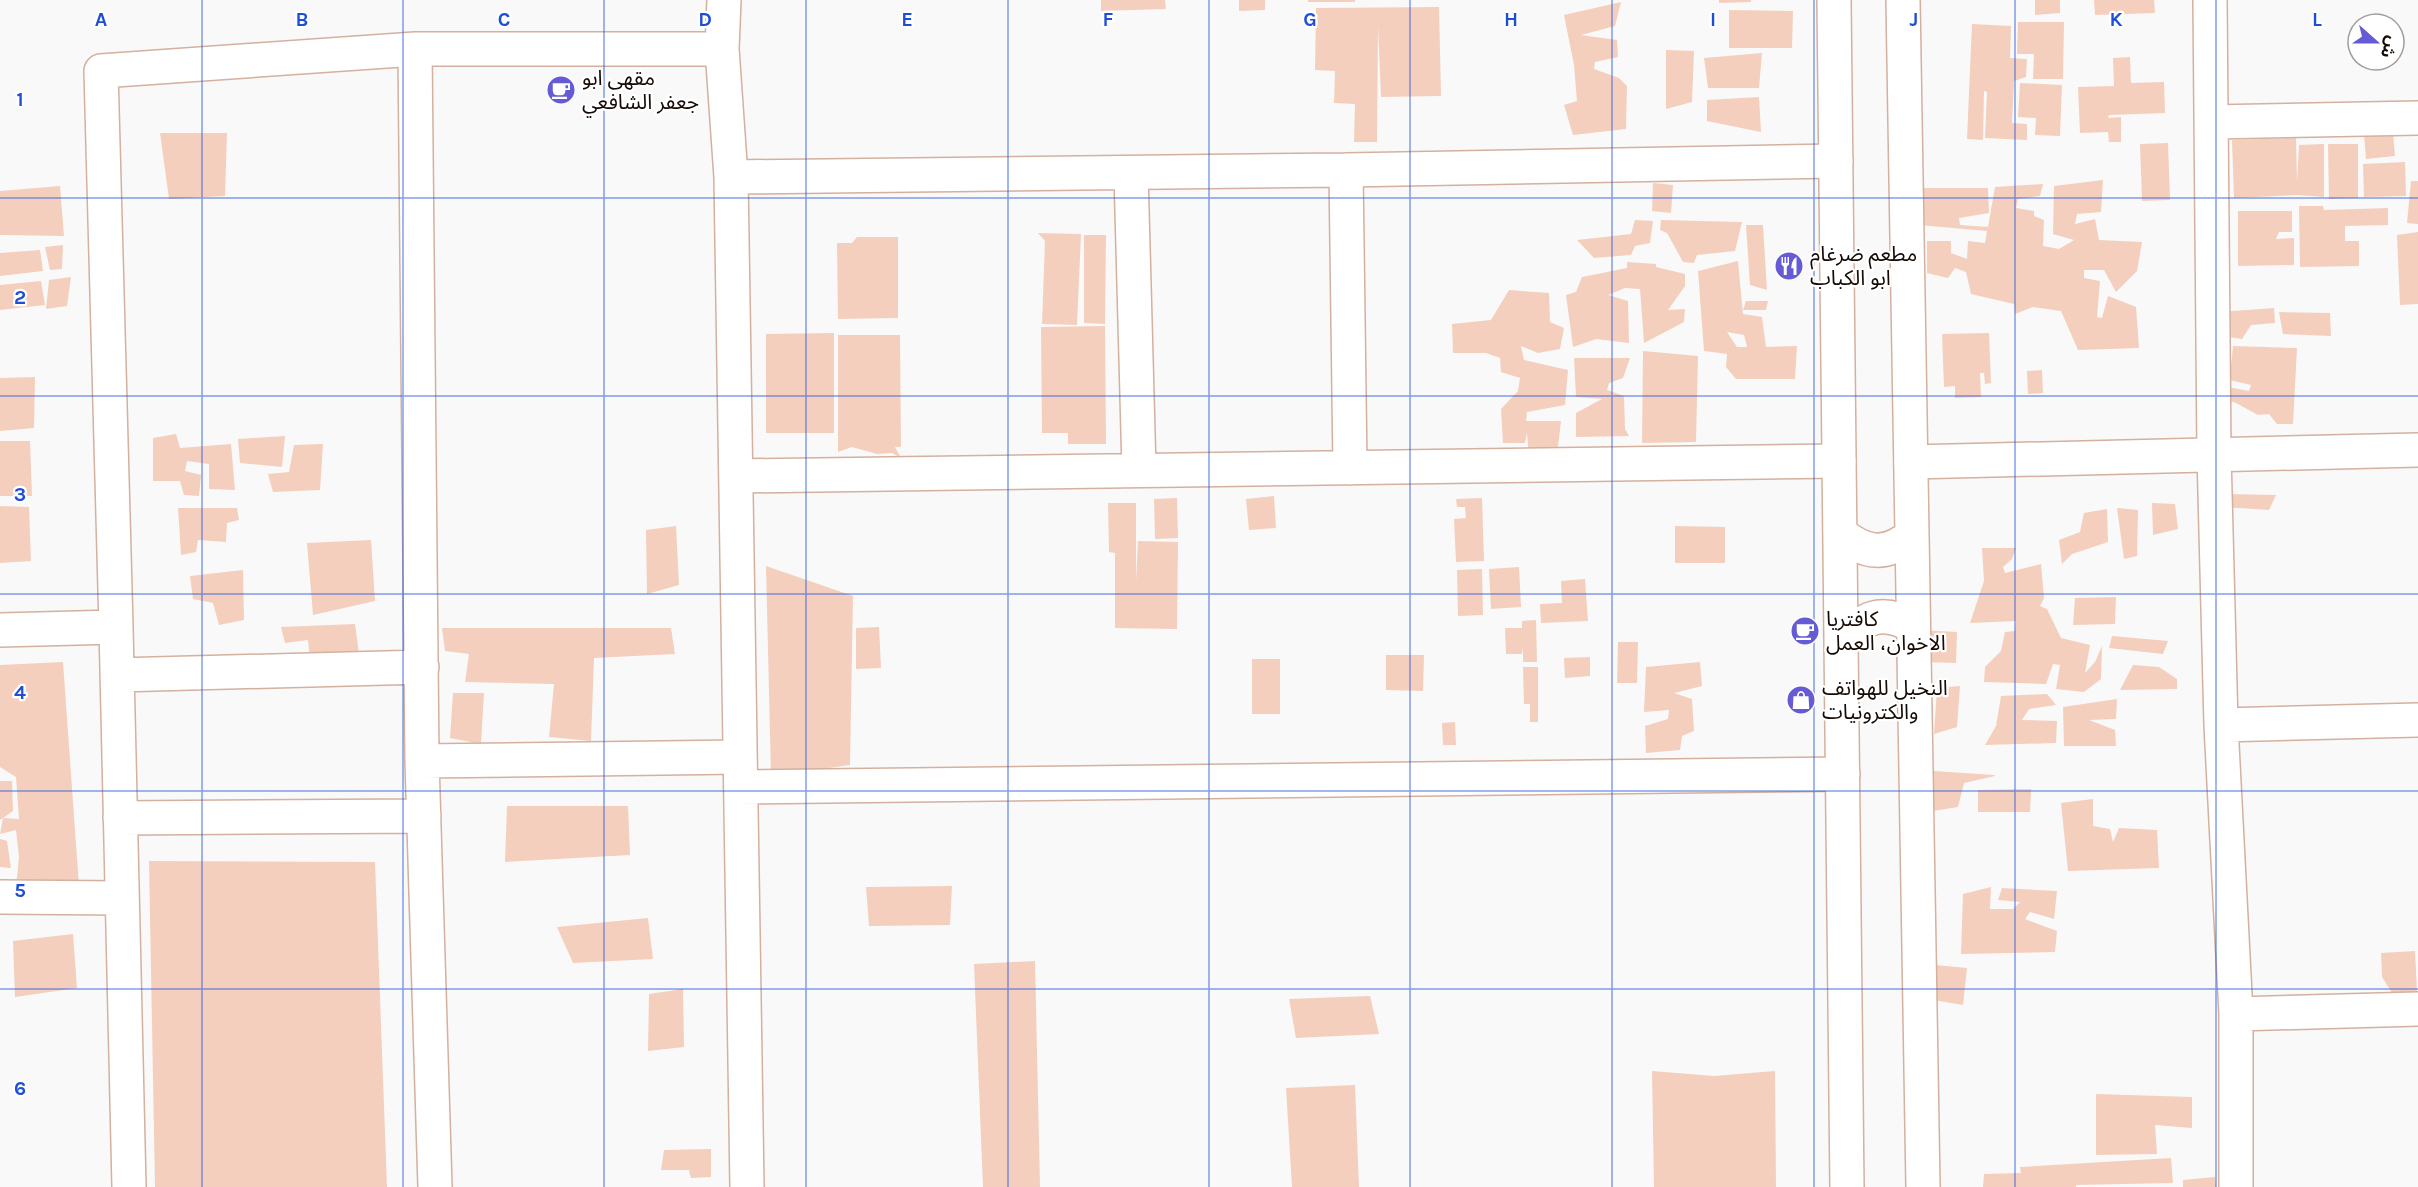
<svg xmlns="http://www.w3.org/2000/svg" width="2418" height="1187" font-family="Karla,'Noto Sans Arabic',sans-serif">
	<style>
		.building { fill: #f4cfbd; fill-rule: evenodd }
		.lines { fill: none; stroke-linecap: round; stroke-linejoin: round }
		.minor-casing { stroke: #d4b09e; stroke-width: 36 }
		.tertiary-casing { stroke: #d4b09e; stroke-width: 36 }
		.minor { stroke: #fff; stroke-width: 33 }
		.tertiary { stroke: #fff; stroke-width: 33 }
		.grid { fill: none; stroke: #1d4ed8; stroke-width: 1.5; stroke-opacity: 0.55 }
		.labels { text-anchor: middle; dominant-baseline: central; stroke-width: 4.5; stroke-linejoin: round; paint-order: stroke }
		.poi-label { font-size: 21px; fill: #160a05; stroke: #fff; text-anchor: start }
		.grid-label { font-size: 20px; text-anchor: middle; font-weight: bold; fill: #1d4ed8; stroke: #fff; stroke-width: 4.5; stroke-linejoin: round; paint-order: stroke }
	</style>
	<rect width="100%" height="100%" fill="#f9f9f9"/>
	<path class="building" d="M1101,0H1165L1166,9L1101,11Z
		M1239,0H1265V10L1239,11Z
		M1308,0H1355V2H1308Z
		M1719,0H1751V2L1719,3Z
		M2035,0H2060V13L2035,15Z
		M2094,0H2154L2155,13L2095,15Z
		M1621,2L1615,26L1581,35L1617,40L1618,57L1595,62L1594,69L1619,78L1627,86L1626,129L1573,135L1564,105L1577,101L1574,65L1564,15Z
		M1439,7L1441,96L1381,97L1378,26L1377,142H1354L1355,104L1334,103L1335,71L1315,70L1316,8Z
		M1729,10L1793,11L1792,48H1729Z
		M2018,22H2064L2063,79H2033L2034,54H2017Z
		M1972,24L2011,26L2010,58L2027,59L2026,77L2014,81L2012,123L2027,124V140L1985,138L1987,92L1984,91L1983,140L1967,139Z
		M1666,50L1694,51L1692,102L1666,109Z
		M1762,53L1759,88H1708L1704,58Z
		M2130,57L2131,83L2164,82L2165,113L2109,115L2108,118L2121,117V142H2109L2108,132L2080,133L2078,87L2114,86L2113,58Z
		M2020,83L2062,85L2060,136L2035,135L2036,118L2018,117Z
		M1759,97L1761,132L1707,121V100Z
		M160,133H227L225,196L169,199Z
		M2393,133L2395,156L2366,159L2364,135Z
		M2296,138L2297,182L2299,145L2324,144V197L2297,195L2234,198L2232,140Z
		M2168,143L2170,200L2142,201L2140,144Z
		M2328,144H2358V198L2329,199Z
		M2405,162L2406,196L2364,197L2363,164Z
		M2103,180L2101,212L2077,214L2075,224L2095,219L2099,240L2142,242L2137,271L2116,292L2104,270H2084V278L2100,281L2097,317L2102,318L2108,296L2136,307L2139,348L2078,350L2061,311L2033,307L2015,314L2014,304L1971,294L1966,272L1955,268L1948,278L1927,273V241H1951V253L1967,259L1968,241L1985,243L1987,231L1919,225L1917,188H1988L1989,213L1959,218L1960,225L1988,227L1995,187L2043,184L2040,196L2018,199L2016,208L2034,211V216L2044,220L2043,246L2059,249L2074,240L2053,234L2054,186Z
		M2411,181H2418V224L2407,223Z
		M1653,183L1673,185L1671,213L1652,211Z
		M60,186L64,236L0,235V191Z
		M2299,206H2323L2324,210L2388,208V225L2345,226V241H2359V266L2300,267Z
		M2238,211H2292V232H2279L2276,239L2294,238V265L2238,266Z
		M1635,220L1653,221L1650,243L1635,246L1631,255L1594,258L1577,240L1631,234Z
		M1661,220L1742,222L1735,251L1697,255L1694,263L1683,262L1667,233L1660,230Z
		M1746,225H1763L1767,290L1750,285Z
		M2418,232V304L2400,305L2397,235Z
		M1038,233L1081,234L1077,325L1042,324L1045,241Z
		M1084,235H1106L1105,324L1084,323Z
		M857,237H898V318L838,319L837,243H852Z
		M63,245L62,269L50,270L45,247Z
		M40,250L43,271L0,276V253Z
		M1738,261L1743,314L1762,317L1766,347L1797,346L1795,379H1736L1726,367L1727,354L1704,351L1698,271ZM1727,332L1744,335L1747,347H1737Z
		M1627,262L1656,264V267L1685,274V286L1668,310L1685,309L1684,322L1644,343L1640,289L1625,288L1608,295L1628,301L1629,343L1596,339L1573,347L1566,295L1576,292L1582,277L1627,268Z
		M71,277L67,306L46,309L49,280Z
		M41,281L45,305L0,310V285Z
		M1509,290L1549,293L1550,322L1564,328L1560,349L1538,353L1521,346L1524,360L1568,370L1565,405L1527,412L1526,421H1561L1557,455L1529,457L1527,433L1525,443H1503L1501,409L1518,391L1520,378L1501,372L1500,358L1486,353H1453L1452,324L1491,320Z
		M1746,301H1768L1766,310H1743Z
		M2274,308L2275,323L2251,325L2242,339L2222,336L2219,312Z
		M2279,312L2330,313L2331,336L2283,334Z
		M1105,326L1106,444H1068V433H1042L1041,327Z
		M834,333V433H766V334Z
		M1989,333L1991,383L1985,384L1984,373H1980L1981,397L1955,398V386L1944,387L1942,334Z
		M838,335H900L901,447H895L901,458L892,453L877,454L852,447L838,452Z
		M2233,346L2297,348L2293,424H2277L2269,414L2258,415L2236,403L2220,397L2223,386L2249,391L2251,385L2225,379L2224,364L2231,366Z
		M1643,351L1698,356L1696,442L1642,443Z
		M1574,358H1630L1623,378L1609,383L1607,390L1624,396L1625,429L1629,436L1576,437V413L1602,399L1576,397Z
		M2042,370L2043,393L2028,394L2027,371Z
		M35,377L34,428L0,431V378Z
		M176,434L180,448L231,444L235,490L209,489V464L187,461L185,471L201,475L199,496L184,495L180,481H153V438Z
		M285,436L282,467L240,463L238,439Z
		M0,441H30L32,496H0Z
		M323,444L320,490L273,492L268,474L289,472L294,445Z
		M2225,494L2276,495L2269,510L2223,507Z
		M1274,496L1276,528L1249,530L1246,499Z
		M1177,498L1178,538L1155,539L1154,499Z
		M1482,498L1484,561L1456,562L1454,519L1466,518L1465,507H1457L1456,499Z
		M1108,503H1136V581L1138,541L1178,542L1177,629L1115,628V553L1109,552Z
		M2152,503L2175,504L2178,529L2153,535Z
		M0,506L29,507L31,561L0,563Z
		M178,508H237L239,520L227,523L226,542L198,540L196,552L181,555Z
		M2117,508L2138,510L2137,556L2124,559Z
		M2107,509L2108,542L2072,554L2062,564L2059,540L2080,532L2084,513Z
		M676,526L679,585L647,594L646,530Z
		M1675,526L1725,527V563H1675Z
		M371,540L375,601L313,615L307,543Z
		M1982,548H2016L2012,559L2003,567L2005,573L2041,564L2044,598L2040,606L2047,609L2061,638L2090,645L2085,673L2095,662L2102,646L2101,679L2084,692L2056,689L2060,665L2053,664L2046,684L1984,682L1985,667L2001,651L2005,632L2015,631L2016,621L1970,623L1984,581Z
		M766,566L853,596L850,765L771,776Z
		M1519,567L1521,607L1491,609L1489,569Z
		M1482,569L1483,615L1458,616L1457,570Z
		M243,570L244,620L219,625L213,603L193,599L190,576Z
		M1585,579L1588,621L1541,623L1540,604L1562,603L1561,581Z
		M2116,597L2115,624L2073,625L2075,598Z
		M1536,620L1537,662H1523V647L1522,654H1506L1505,628H1522V621Z
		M355,624L363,683L313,685L308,640L285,643L281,627Z
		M879,627L881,668L856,669V628Z
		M442,628H671L675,654L594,658L591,741L549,737L554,684L465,682L469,654L445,651Z
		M1919,630L1957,632L1956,663L1921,662Z
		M2112,636L2168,641L2163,654L2109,648Z
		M1618,642H1638L1637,683H1617Z
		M1386,655H1424L1423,691L1386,690Z
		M1590,657V676L1565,678L1564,658Z
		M1252,659H1280V714H1252Z
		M63,662L79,886L16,887L19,857L16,830L0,834L3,818L19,819L16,777L0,767V665Z
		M1700,662L1702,686L1674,693L1692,699L1694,731L1682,736L1680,750L1646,753L1645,726L1668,719L1669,710L1644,712L1646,667Z
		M2133,665L2159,667L2177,679V689L2120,690Z
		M1523,667H1538V722H1530V704H1524Z
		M1960,686L1957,727L1934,734L1937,688Z
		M453,693H484L481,744L450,738Z
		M2047,694L2056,705L2029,709L2022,720L2057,721L2056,743L1985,745L1996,726L2001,696Z
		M2117,699L2116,719L2089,720L2115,730L2116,746H2064L2063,707Z
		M1455,722L1456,745H1443L1442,723Z
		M1934,771L1994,775L1995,776L1964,783L1958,807L1933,811Z
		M0,781H12L13,811L0,820Z
		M2031,789L2030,812H1978V790Z
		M2093,799V826L2110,829L2113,842L2119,828L2157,830L2159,868L2068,871L2061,803Z
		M507,806H628L630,855L505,862Z
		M0,839L7,841L11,868L0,867Z
		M149,861L375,862L387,1187H155Z
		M952,886L950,925L869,926L866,887Z
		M1991,887L1990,909H2013L2020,902L1998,900L2002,888L2057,891L2054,919L2030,912L2025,919L2057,931L2055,952L1961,954L1963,894Z
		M648,918L653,959L573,963L557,927Z
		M73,934L77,988L15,997L13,941Z
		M2415,951L2417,992L2392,993L2382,977L2381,953Z
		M1035,961L1040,1187H983L974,964Z
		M1935,965L1967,968L1963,1005L1934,1000Z
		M683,989L684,1047L648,1051L649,994Z
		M1370,996L1379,1034L1296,1038L1289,999Z
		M1652,1071L1714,1076L1775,1071L1776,1187H1654Z
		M1355,1085L1359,1187H1292L1286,1088Z
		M2096,1094L2192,1097V1128L2155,1125L2157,1154L2096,1155Z
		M711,1149V1177L691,1178L689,1170H661L664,1150Z
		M2171,1158L2173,1183L2076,1185V1187H1983L1984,1174L2021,1173L2020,1167Z
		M2215,1177L2216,1187H2183V1180Z"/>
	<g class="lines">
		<g class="minor-casing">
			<path id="minor" d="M724,0L722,49L731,177L747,1187
				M2210,0L2214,454L2221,725L2236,1014V1187
				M415,49L422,761L435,1187
				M2212,122L2418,118
				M1346,170L1350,468
				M1131,173L1139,470
				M731,177L1346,170L1836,161
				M1911,462L2418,450
				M736,476L1839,461
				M0,630L116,627
				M117,675L422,667
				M2221,725L2418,720
				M422,761L740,757
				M741,787L1843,774
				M120,818L424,816
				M0,897L121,898
				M2236,1014L2418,1009
				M129,1187L116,627L101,71L415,49H722"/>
		</g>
		<g class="tertiary-casing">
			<path id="tertiary" d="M1834,0L1847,1187
				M1903,0L1923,1187
				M1840,533C1865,554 1886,557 1912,535
				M1841,644C1863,617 1881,608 1913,626"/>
		</g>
		<use href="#minor" class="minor"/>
		<use href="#tertiary" class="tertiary"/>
	</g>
	<path class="grid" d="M202,0V1187M403,0V1187M604,0V1187M806,0V1187M1008,0V1187M1209,0V1187M1410,0V1187M1612,0V1187M1814,0V1187M2015,0V1187M2216,0V1187M0,198H2418M0,396H2418M0,594H2418M0,791H2418M0,989H2418"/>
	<defs>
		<g id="cafe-disc" transform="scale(1.5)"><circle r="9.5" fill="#655bd4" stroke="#fff"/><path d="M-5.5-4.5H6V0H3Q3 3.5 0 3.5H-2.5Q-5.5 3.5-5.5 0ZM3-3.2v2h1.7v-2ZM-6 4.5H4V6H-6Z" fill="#fff"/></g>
		<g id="restaurant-disc" transform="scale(1.5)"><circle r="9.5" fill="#655bd4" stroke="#fff"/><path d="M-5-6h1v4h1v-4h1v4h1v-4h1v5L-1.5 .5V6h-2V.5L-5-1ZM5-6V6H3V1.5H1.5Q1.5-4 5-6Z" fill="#fff"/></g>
		<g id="shop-disc" transform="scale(1.5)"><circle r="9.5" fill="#655bd4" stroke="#fff"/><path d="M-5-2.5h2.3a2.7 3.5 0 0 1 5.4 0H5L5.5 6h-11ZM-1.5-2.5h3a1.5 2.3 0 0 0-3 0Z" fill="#fff"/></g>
	</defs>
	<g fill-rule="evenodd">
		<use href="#cafe-disc" x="561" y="90"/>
		<use href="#restaurant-disc" x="1789" y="266"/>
		<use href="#cafe-disc" x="1805" y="631"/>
		<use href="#shop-disc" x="1801" y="700"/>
	</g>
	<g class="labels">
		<g class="poi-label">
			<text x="582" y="78">مقهى ابو<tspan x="582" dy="24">جعفر الشافعي</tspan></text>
			<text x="1810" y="254">مطعم ضرغام<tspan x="1810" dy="24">ابو الكباب</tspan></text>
			<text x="1826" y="619">كافتريا<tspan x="1826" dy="24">الاخوان، العمل</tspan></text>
			<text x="1822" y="688">النخيل للهواتف<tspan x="1822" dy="24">والكترونيات</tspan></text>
		</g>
	</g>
	<g class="grid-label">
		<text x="101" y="26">A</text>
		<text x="302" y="26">B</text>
		<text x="504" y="26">C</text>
		<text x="705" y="26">D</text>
		<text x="907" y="26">E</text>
		<text x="1108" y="26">F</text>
		<text x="1310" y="26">G</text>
		<text x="1511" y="26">H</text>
		<text x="1713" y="26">I</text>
		<text x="1914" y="26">J</text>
		<text x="2116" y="26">K</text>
		<text x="2317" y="26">L</text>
		<text x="20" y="106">1</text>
		<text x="20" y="304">2</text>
		<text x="20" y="501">3</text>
		<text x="20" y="699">4</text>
		<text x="20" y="897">5</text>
		<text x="20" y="1095">6</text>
	</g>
	<g transform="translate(2376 42) rotate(111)"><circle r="28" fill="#ffffff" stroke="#a29d9b" stroke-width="1.5"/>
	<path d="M0-4.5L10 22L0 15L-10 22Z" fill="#655bd4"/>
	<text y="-9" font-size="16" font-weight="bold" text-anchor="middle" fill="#160a05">ش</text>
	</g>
</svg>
